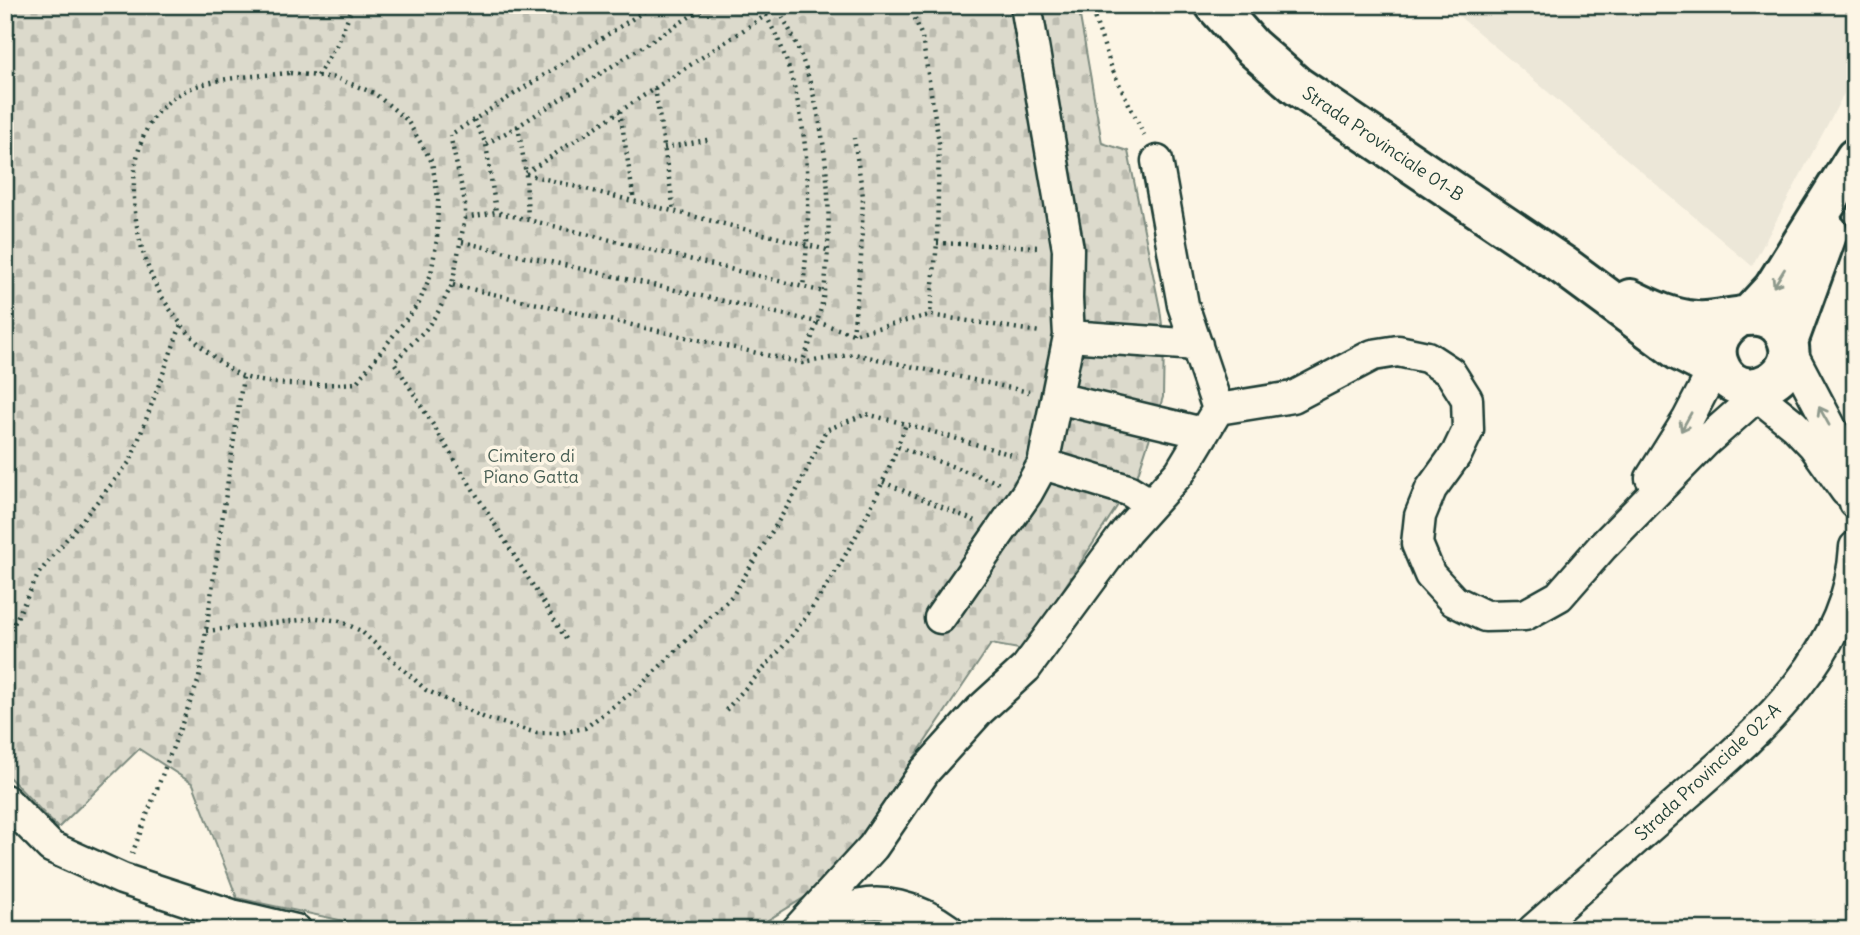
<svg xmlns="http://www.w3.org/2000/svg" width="1860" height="935" font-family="Delius,sans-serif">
<defs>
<pattern id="cemetery-stones" width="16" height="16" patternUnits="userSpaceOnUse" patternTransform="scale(1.75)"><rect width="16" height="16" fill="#dcdacc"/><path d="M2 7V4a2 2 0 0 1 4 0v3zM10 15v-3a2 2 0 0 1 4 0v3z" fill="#bcbcb0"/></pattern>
</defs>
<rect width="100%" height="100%" fill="#fcf5e5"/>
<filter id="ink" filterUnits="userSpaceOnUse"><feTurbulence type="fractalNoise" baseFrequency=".0143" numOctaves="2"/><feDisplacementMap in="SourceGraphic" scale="14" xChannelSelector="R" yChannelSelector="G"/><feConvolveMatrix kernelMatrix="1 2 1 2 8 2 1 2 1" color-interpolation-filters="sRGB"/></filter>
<g filter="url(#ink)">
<!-- built -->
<path fill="#ece7d8" d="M1446,5H1855V73L1752,266Z"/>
<!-- cemetery -->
<path fill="url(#cemetery-stones)" stroke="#7e8c80" stroke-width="2" d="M5,5H1078L1102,143L1128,151L1160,309L1164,341L1163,397L1138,474L1024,650L991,644L831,881L752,930H386L237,898L193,784L139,749L58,828L5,773Z"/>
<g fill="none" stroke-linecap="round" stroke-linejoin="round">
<defs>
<path id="minor" d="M1069,336L1197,345
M1789,348L1839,443L1847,463L1855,503
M1748,388L1794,425L1814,446L1846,491
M1057,398L1203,433
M1218,409L1293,397L1373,355L1398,351L1427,357L1450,372L1467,399L1468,430L1457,453L1431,489L1420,516L1417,544L1430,575L1454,601L1485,616L1525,615L1559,596L1602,547L1705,442L1775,380
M1043,464L1128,490L1151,504
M1651,478L1688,419L1718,361
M940,618L1027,493L1043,464L1069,336L1067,299L1068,249L1026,5
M5,800L51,847L122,879L232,915L296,930
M797,930L873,847L925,771L980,710L1026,668L1126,532L1180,472L1218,409L1183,305L1157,161
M816,930C825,924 835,917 844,911C878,894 921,909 949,930
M1533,930C1578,890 1624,850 1669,810C1748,740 1849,662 1855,547"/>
<path id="major" d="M1215,5L1251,46L1297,86L1564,266L1679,351L1724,374
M1630,299C1652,310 1672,319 1696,321C1724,324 1762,302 1782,330C1813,375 1737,414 1719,364C1711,343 1724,325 1742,316
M1749,315L1773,289L1855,158
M1788,342L1828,232"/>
</defs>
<!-- minor casing -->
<use href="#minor" stroke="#1f3d34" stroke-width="35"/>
<!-- major casing -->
<use href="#major" stroke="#1f3d34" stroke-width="44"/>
<!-- path -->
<path stroke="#1f3d34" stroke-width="4.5" stroke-dasharray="2 5" stroke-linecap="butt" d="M775,5C826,81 836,202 824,291C821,316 811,340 802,363
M910,5L922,37L939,142L937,243L930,315
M1090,5L1112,69L1144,135
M766,15C772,28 780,41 784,54C811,129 812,209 803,287
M290,73L336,78L374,93L407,120L432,162L438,198L437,239L431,274L419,303L356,383C328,385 264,387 240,375C206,358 166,312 152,277C128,222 119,128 181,93C209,77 258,76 290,73Z
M317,76L338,43L353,5
M655,88L674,211
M620,111L634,201
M474,120L486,144L496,212
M518,126L526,174L528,220
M486,144L518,126L708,5
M664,148L712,139
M526,173L777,8
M526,174L827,250
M465,218L496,212L824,292
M462,242L817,322L853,334L930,315L1040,332
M937,243L1039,247
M453,285L802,363L854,354L1029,392
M853,334L861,258L863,196L854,138
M898,447L999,483
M883,482L975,521
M206,631L317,618L340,621L361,631L426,690L485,718L537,733H560L585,728L640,686L733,595L795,494L826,430L866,414L906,424
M566,639L394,362L426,329L438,312L452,285L465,218V202L450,135L654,5
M5,642L39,573L131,460L181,325
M726,710C749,683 776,657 797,629C843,566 880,497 906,424L1016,456
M132,854L199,679L243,377"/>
<!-- minor -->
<use href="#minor" stroke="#fcf5e5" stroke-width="30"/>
<!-- major -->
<use href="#major" stroke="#fcf5e5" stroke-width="38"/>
</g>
<!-- one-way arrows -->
<defs><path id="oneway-shaft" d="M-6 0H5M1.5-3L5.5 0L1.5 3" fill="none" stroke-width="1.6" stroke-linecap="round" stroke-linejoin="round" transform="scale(1.75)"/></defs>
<g stroke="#8e998c">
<use href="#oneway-shaft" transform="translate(1779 278) rotate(122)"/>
<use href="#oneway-shaft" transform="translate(1824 416) rotate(-119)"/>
<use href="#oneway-shaft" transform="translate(1686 422) rotate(119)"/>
</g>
</g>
<g text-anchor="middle" stroke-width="7" stroke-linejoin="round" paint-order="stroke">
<!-- street labels -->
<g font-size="18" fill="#1f3d34" stroke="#fcf5e5">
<text transform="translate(1383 144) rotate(34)" y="6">Strada Provinciale 01-B</text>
<text transform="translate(1708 772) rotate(-43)" y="6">Strada Provinciale 02-A</text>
</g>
<!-- park labels -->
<g font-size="18" fill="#455c52" stroke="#fcf5e5">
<text x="531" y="462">Cimitero di<tspan x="531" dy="21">Piano Gatta</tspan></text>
</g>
</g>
<!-- margin -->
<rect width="1860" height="935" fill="none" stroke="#fcf5e5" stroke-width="28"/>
<rect x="14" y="14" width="1832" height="907" fill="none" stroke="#1f3d34" stroke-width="2.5" filter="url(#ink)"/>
</svg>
